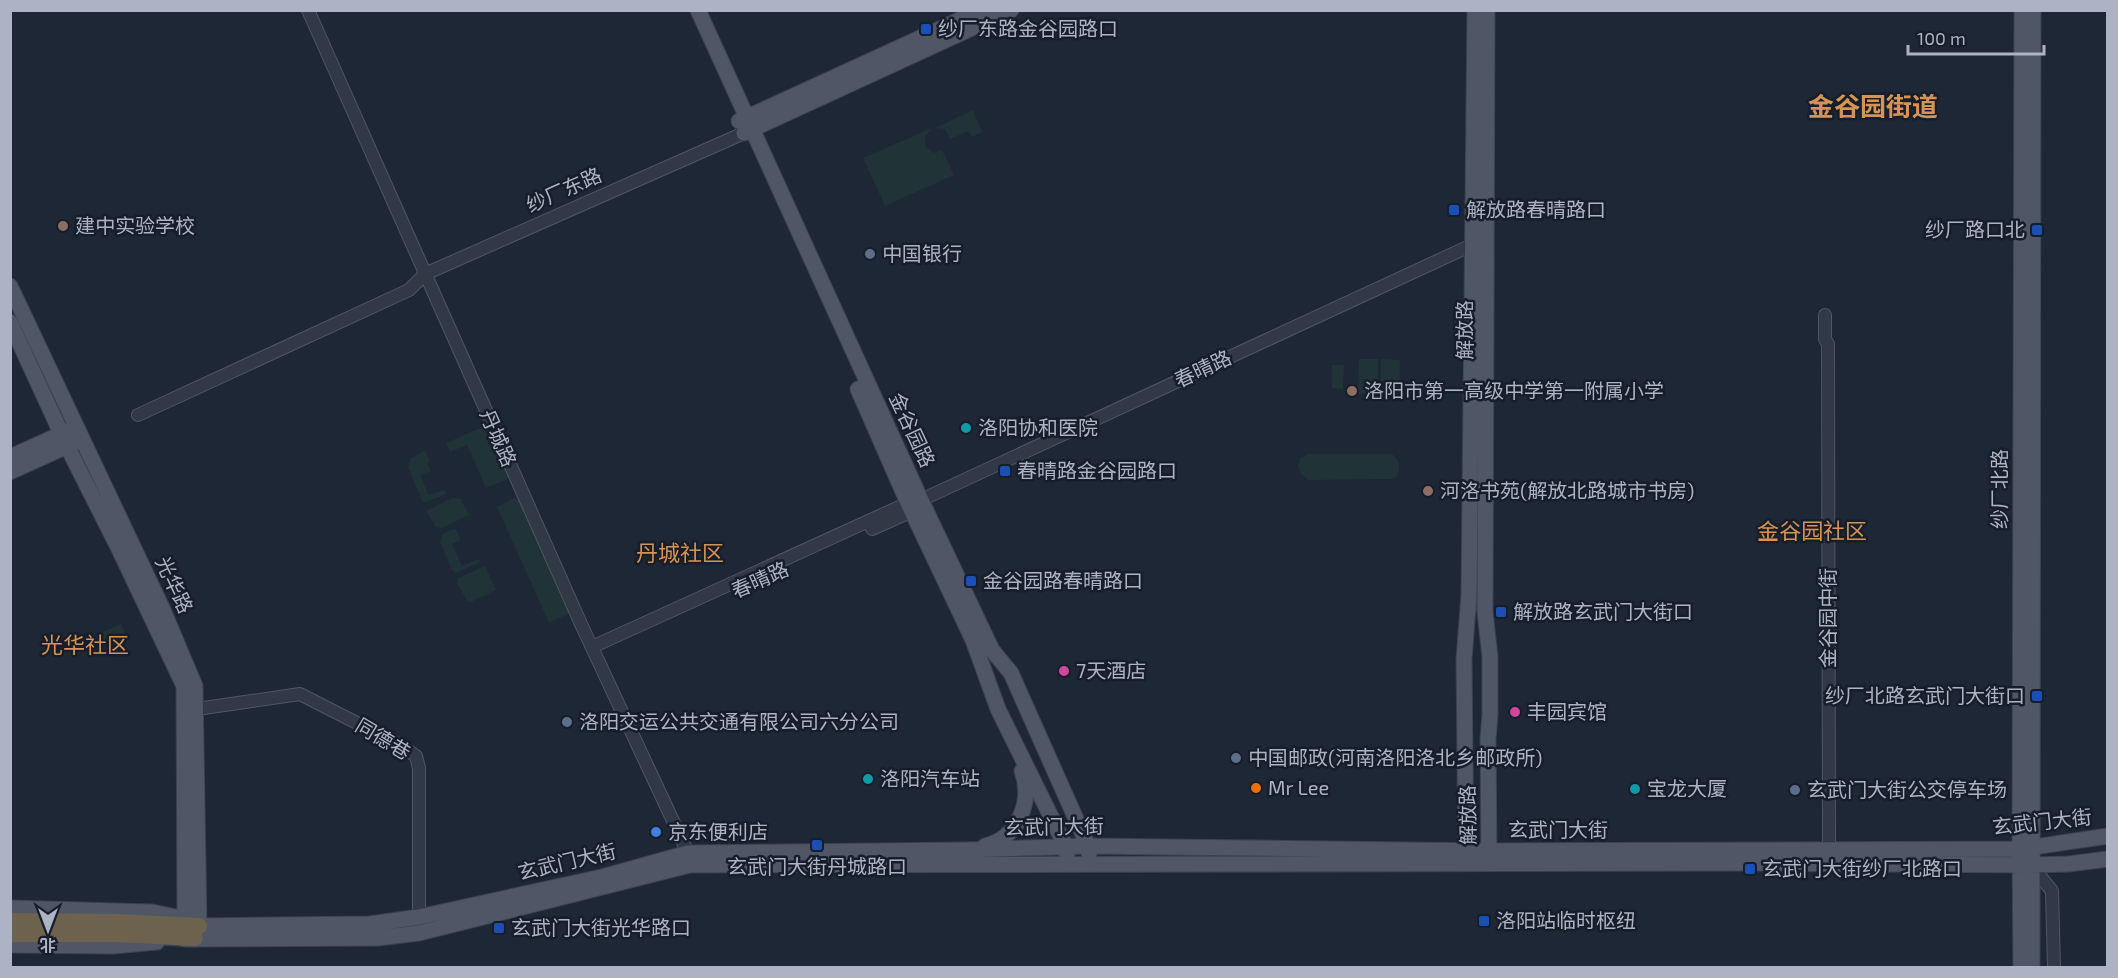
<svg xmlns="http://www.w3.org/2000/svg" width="2118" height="978" font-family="'Exo 2','Noto Sans SC',sans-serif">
<rect width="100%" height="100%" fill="#1e2736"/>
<!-- green -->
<path fill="#203337" d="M973,110L982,132L972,137L968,131L950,139L945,129L935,128Z
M932,128L925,137L926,147L934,153L942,150L954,175L885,206L863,158Z
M1359,359H1378V395L1358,394Z
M1381,359L1400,360L1399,395L1380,394Z
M1332,365H1344L1343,389L1332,388Z
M485,426L509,476L508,479L486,488L467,445L450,452L446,443Z
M425,451L430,462L427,463L431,471L420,475L429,495L444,490L446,494L426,502L422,501L408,467L411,458Z
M1308,454H1392C1400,461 1401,468 1396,477L1391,479L1308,480L1301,474L1298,467L1300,459Z
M452,498L461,499L469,515L442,528L436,527L426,511Z
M515,498L520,500L572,612L549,623L497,507Z
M455,528L461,540L452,544L462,566L479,559L480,562L456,573L452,570L440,542L443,534Z
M485,566L496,590L471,602L467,601L457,583L458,578Z
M121,624L125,633L102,643L98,634Z"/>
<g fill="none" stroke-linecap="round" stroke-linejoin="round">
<defs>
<path id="minor" d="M308,10L581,624L688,853L690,860
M1825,315V339L1828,344L1829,849
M138,415L409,290L425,274L744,133
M872,529L912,511L917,505
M592,647L908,503L921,500L1474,244L1481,243
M197,709L300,694L400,745L416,756L419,768V917
M2031,865L2052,891L2054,968"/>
<path id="major" d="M698,10L921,500L992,650L1011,673L1088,846L1089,853
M1487,10L1485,612L1490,657V715L1488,739L1489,861
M739,121L981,10
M744,133L1011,10
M10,286L163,610L195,686L199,926
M10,322L67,446L119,549L184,686L185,919
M858,389L908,503L973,640L998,709L1066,847L1067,856
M10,457L70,430
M10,472L76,442
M985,846C1018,838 1033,802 1022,771
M1466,858L1464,659L1469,595L1475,10
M10,908L152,912L185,919L199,926L370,924L419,917L602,877L688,853L965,850L1088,846L1489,851L2020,849L2108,836
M184,939L378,938L419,933L690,865L1749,863L2031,865L2068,864L2108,859
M10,945L113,946L157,942
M2021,968L2020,849L2022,10
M2032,968L2033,10"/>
<path id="highway" d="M10,921L116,922L199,926
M10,934H117L195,938"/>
</defs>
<!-- minor casing -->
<use href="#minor" stroke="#4f5665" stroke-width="14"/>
<!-- major casing -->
<use href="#major" stroke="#3b4250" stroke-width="17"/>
<!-- highway casing -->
<use href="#highway" stroke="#3c4350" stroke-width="19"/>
<!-- minor -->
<use href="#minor" stroke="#313946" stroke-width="12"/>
<!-- major -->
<use href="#major" stroke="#4f5767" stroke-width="15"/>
<!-- highway -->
<use href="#highway" stroke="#6d624e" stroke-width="16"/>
</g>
<!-- markers -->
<g fill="#1a4fb4" stroke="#171e2a" stroke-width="2">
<rect x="920" y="23" width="12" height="12" rx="3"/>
<rect x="1448" y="204" width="12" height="12" rx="3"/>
<rect x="2031" y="224" width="12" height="12" rx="3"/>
<rect x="999" y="465" width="12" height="12" rx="3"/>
<rect x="965" y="575" width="12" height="12" rx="3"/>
<rect x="1495" y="606" width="12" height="12" rx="3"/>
<rect x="2031" y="690" width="12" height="12" rx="3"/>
<rect x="811" y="839" width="12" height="12" rx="3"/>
<rect x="1744" y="863" width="12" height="12" rx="3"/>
<rect x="1478" y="915" width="12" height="12" rx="3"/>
<rect x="493" y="922" width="12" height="12" rx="3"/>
</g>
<g fill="#8d6e63" stroke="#171e2a" stroke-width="2">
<circle cx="63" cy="226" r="6"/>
<circle cx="1352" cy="391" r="6"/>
<circle cx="1428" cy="491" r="6"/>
</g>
<g fill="#5c6f8a" stroke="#171e2a" stroke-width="2">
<circle cx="870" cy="254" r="6"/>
<circle cx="567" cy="722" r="6"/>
<circle cx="1236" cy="758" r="6"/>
<circle cx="1795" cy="790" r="6"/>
</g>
<g fill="#0f9aa8" stroke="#171e2a" stroke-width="2">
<circle cx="966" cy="428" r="6"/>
<circle cx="868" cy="779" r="6"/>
<circle cx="1635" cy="789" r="6"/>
</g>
<g fill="#d1479c" stroke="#171e2a" stroke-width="2">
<circle cx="1064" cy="671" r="6"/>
<circle cx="1515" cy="712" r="6"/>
</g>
<circle fill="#e8710a" stroke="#171e2a" stroke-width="2" cx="1256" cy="788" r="6"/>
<circle fill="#3f7fe0" stroke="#171e2a" stroke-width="2" cx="656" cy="832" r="6"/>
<g text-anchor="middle" stroke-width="5" stroke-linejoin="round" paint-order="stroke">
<!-- poi labels -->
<g font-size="20" fill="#abb3c4" stroke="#171e2a" text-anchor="start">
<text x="938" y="36">纱厂东路金谷园路口</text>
<text x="1466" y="217">解放路春晴路口</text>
<text x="75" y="233">建中实验学校</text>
<text x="2025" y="237" text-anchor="end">纱厂路口北</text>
<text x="882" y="261">中国银行</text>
<text x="1364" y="398">洛阳市第一高级中学第一附属小学</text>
<text x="978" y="435">洛阳协和医院</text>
<text x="1017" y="478">春晴路金谷园路口</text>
<text x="1440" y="498">河洛书苑(解放北路城市书房)</text>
<text x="983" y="588">金谷园路春晴路口</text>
<text x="1513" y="619">解放路玄武门大街口</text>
<text x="1076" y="678">7天酒店</text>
<text x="2025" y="703" text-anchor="end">纱厂北路玄武门大街口</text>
<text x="1527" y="719">丰园宾馆</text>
<text x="579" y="729">洛阳交运公共交通有限公司六分公司</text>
<text x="1248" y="765">中国邮政(河南洛阳洛北乡邮政所)</text>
<text x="880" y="786">洛阳汽车站</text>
<text x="1268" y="795">Mr Lee</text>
<text x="1647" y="796">宝龙大厦</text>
<text x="1807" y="797">玄武门大街公交停车场</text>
<text x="668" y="839">京东便利店</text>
<text x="817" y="874" text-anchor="middle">玄武门大街丹城路口</text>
<text x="1762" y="876">玄武门大街纱厂北路口</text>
<text x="1496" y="928">洛阳站临时枢纽</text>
<text x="511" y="935">玄武门大街光华路口</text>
</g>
<!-- street labels -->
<g font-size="20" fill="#abb3c4" stroke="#171e2a">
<text transform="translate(564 190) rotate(-24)" y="7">纱厂东路</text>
<text transform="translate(1465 330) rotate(-90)" y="7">解放路</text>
<text transform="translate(1203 369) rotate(-25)" y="7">春晴路</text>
<text transform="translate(912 430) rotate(65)" y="7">金谷园路</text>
<text transform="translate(498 438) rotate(66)" y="7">丹城路</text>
<text transform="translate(2000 489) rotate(-90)" y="7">纱厂北路</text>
<text transform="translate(760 580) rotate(-24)" y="7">春晴路</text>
<text transform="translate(174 585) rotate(65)" y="7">光华路</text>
<text transform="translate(1828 618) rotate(-90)" y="7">金谷园中街</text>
<text transform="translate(383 739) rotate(31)" y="7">同德巷</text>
<text transform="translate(1468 815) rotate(-91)" y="7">解放路</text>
<text transform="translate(2042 822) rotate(-6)" y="7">玄武门大街</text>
<text transform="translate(1054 827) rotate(-1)" y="7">玄武门大街</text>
<text x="1558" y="837">玄武门大街</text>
<text transform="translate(567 862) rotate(-13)" y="7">玄武门大街</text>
</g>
<!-- quarter labels -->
<g font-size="22" fill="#d69454" stroke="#171e2a">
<text x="1812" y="539">金谷园社区</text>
<text x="680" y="561">丹城社区</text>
<text x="85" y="653">光华社区</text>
</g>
<!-- district labels -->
<g font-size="26" font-weight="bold" fill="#d69454" stroke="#171e2a">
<text x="1873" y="116">金谷园街道</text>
</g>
</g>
<!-- border -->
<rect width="2118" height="978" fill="none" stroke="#abb3c4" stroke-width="24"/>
<!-- north arrow -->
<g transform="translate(48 930) rotate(180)" stroke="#171e2a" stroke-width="4.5" paint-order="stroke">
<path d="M0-4.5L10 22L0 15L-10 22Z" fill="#abb3c4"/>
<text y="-9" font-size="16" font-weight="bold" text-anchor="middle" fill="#abb3c4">北</text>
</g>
<!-- scale -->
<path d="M1908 45v9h136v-9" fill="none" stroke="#abb3c4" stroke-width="3"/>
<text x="1917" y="45" font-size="18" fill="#abb3c4" stroke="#171e2a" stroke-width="4.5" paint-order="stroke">100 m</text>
</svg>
